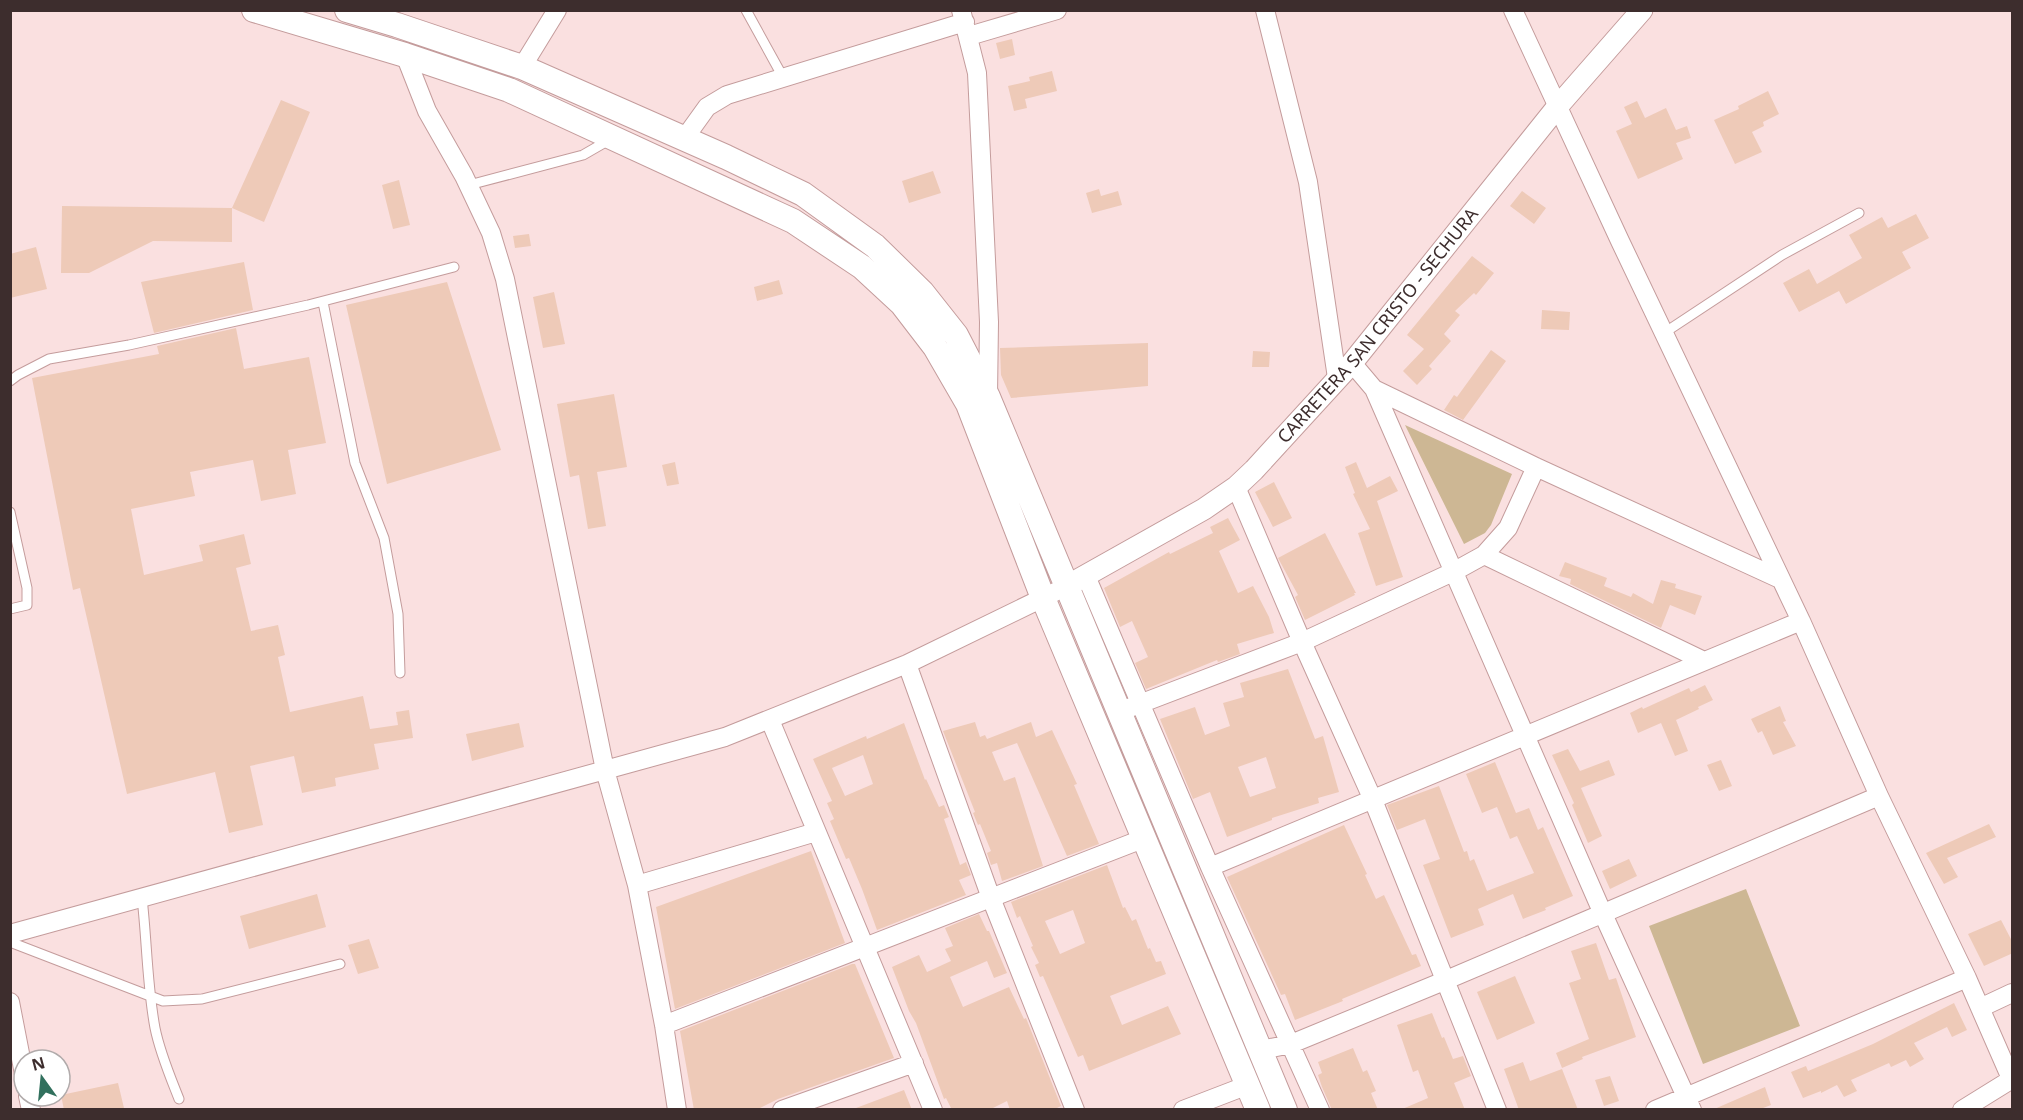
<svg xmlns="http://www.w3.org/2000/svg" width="2023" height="1120" font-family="'Noto Sans',sans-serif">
<rect width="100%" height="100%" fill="#fae0e0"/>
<!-- green -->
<path fill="#cdb794" d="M1405,425L1512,474L1491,525L1485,533L1464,544Z
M1746,889L1800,1026L1703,1064L1649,926Z"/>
<!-- building -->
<path fill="#eecab8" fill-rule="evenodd" d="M1012,39L1015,55L1000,59L996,43Z
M1052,71L1057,91L1025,99L1027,108L1014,111L1008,86L1030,81L1029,77Z
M1768,91L1779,114L1763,122L1764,126L1752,132L1762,152L1735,164L1714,120L1739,109L1738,106Z
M281,100L310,112L264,222L232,208Z
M1637,101L1645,118L1666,108L1676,130L1687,126L1691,138L1676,143L1683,159L1638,179L1616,131L1632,124L1624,107Z
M933,171L941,193L909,203L902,181Z
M399,180L410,225L393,229L382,185Z
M1099,189L1101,196L1118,191L1122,205L1092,213L1086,193Z
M1522,191L1546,208L1534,224L1510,206Z
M62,206L232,208V242L153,241L89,273H61Z
M1916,214L1929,238L1902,252L1911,268L1846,304L1839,291L1799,312L1783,283L1809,269L1817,284L1862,258L1849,235L1882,217L1888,228Z
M529,234L531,246L515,248L513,236Z
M36,247L47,289L10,298V254Z
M1472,256L1494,273L1476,295L1474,293L1455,311L1460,315L1444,334L1451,341L1429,366L1432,369L1417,385L1403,371L1424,349L1407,335Z
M244,262L253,310L154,333L141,282Z
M779,280L783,294L757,301L754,287Z
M447,282L501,450L387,484L346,305Z
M554,292L565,344L543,348L533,297Z
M1542,310L1570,312L1569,330L1541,329Z
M236,328L244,369L309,357L326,443L288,450L296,494L261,501L253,460L190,472L195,496L131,509L144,575L203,561L199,545L244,534L251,564L236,568L251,631L278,625L285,655L278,657L290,712L363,696L370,729L398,725L396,712L409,710L413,738L374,744L379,769L335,778L336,786L302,793L294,756L250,766L263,825L229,833L215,772L127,794L80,588L73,590L32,378L159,354L157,346Z
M1148,343V386L1011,398L1001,375L1000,348Z
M1491,350L1506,361L1463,420L1444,410L1454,395L1457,397Z
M1253,351L1270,352L1269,367H1252Z
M614,394L627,467L597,472L606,526L588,529L579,475L570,477L557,404Z
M675,462L679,484L667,486L662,465Z
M1356,462L1367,488L1390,476L1398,491L1377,501L1403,577L1376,586L1358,533L1370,529L1353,494L1355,493L1345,467Z
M1274,482L1292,518L1273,527L1255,492Z
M1228,518L1240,540L1219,551L1238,593L1253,586L1269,617L1274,633L1237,644L1240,654L1218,662L1217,660L1146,689L1135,663L1148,657L1132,621L1120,627L1104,588L1169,552L1170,554L1213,533L1210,527Z
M1325,533L1356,593H1354L1355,595L1305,620L1295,597L1298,595L1278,558Z
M1565,562L1607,578L1604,586L1631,597L1633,593L1653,604L1661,580L1676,584L1675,588L1702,596L1695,615L1670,605L1661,628L1570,584L1571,579L1559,576Z
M1288,669L1315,739L1323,736L1339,792L1318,798L1319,803L1272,818V820L1227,837L1210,792L1193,799L1160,719L1195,707L1205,735L1230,726L1223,703L1244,697L1240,683ZM1266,757L1276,788L1250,797L1238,767Z
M1705,685L1713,700L1698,707L1699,709L1676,720L1688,751L1675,756L1661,723L1638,733L1630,713L1642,707L1643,709L1689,688L1691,692Z
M1780,706L1786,721L1783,722L1796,746L1773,755L1762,731L1758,733L1751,719Z
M975,722L980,737L985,735L987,739L1031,722L1036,737L1052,730L1077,784L1074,785L1099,844L1067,856L1017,743L992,752L1004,781L1015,777L1043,866L1002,881L997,863L991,865L987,853L991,851L980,824L978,825L973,813L975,812L943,731Z
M519,723L524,747L472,761L466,734Z
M904,723L925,780L926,779L939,807L944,805L949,817L944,819L960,865L966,862L971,875L959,880L966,895L877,930L862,889L849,858L846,859L830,821L834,819L827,803L832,801L813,759L866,736L867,739ZM863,755L873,784L845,796L832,768Z
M1568,749L1580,771L1609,760L1615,775L1581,788L1602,836L1588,843L1572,805L1574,803L1552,755Z
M1721,760L1732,786L1719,791L1707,765Z
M1495,762L1516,813L1529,808L1538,830L1543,827L1573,896L1545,908L1546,910L1523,919L1513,894L1478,909L1484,925L1451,938L1423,865L1440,859L1425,819L1397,830L1387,805L1439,786L1464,852L1467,851L1470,861L1474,859L1487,891L1534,873L1517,836L1510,839L1497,807L1482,813L1466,774Z
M1989,824L1996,837L1947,858L1958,877L1944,884L1926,853Z
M1344,825L1367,874L1365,875L1376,899L1384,895L1412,955L1416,954L1421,966L1342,999L1343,1001L1295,1020L1285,994L1281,995L1227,877Z
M811,851L845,943L675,1009L656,907Z
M1629,859L1637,876L1610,889L1602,871Z
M1107,865L1123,908L1125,907L1132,921L1136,919L1148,949L1150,948L1156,962L1161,961L1166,974L1110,996L1122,1025L1168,1006L1181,1034L1089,1071L1083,1055L1078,1057L1043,976L1040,977L1035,965L1039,963L1031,947L1033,946L1020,916L1017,918L1011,902ZM1073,910L1085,943L1060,954L1045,921Z
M317,894L326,927L249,949L240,916Z
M979,914L987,931H989L1007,973L994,978L987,961L950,977L963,1007L1009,987L1024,1019L1026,1018L1061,1106L1053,1110H1010L1007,1101L989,1110H952L946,1098L944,1099L916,1023L909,1011L892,967L919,955L927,972L951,961L945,949L953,946L945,928Z
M2001,920L2013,943V953L1984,966L1968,934Z
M369,939L379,968L358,974L348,945Z
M1596,943L1609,980L1616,978L1636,1037L1582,1057L1583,1059L1562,1068L1556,1053L1589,1039L1569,983L1581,979L1571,951Z
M852,964H855L894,1058L778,1099L756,1110H694L680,1031Z
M1515,976L1535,1023L1497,1040L1477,992Z
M1954,1003L1967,1030L1952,1037L1947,1027L1914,1043L1924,1059L1910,1067L1906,1060L1891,1067L1889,1063L1851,1080L1857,1091L1844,1097L1837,1085L1821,1093V1091L1803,1098L1791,1072L1806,1066L1808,1071L1873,1044Z
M1432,1013L1442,1038L1444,1037L1453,1059L1463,1056L1471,1076L1454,1083L1465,1110H1400L1428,1098L1418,1070L1413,1072L1397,1025Z
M1353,1048L1363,1072L1367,1070L1376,1091L1371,1093L1378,1110H1332L1322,1087L1318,1075L1322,1073L1318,1062Z
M1523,1062L1530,1081L1562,1069L1578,1110H1519L1504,1069Z
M1610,1076L1619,1101L1604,1106L1595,1080Z
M118,1083L124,1108L64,1110L61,1095Z
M1765,1087L1771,1105L1758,1110H1712Z
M904,1090L912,1110H856V1108Z"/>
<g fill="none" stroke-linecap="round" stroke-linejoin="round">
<defs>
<path id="service" d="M746,10L784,79
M469,185L583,155L609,140
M323,302L355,463L384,538L398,614L400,673
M1664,333L1782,255L1859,213
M10,381L18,375L49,359L129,345L308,305L454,267
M10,512L27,588V605L10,609
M142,898C147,941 147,985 155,1028C160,1053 170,1076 179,1099
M10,942L163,1001L202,999L340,964"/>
<path id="minor" d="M961,10L977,73L989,322L988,396
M1265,10L1308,182L1337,378
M1513,10L1620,241L1801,621L1879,796L1967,978L2012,1081
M969,36L1057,10
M405,55L427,111L464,176L491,233L505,279L605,770L637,885L664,1025L677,1110
M522,67L557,10
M684,139L707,107L727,95L965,22
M1352,363L1374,389L1603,914L1692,1110
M1374,389L1536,467L1780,579
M1236,487L1302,642L1373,800L1497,1110
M1484,555L1702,660
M1086,576L1210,867L1320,1110
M907,664L991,898L1075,1110
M1129,708L1302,642L1455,571L1484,555L1508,528L1536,467
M770,720L933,1110
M1210,867L1801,621
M637,885L816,832
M10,934L725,737L907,664L1055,592
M10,1002L24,1074
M1980,1008L2012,993
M664,1025L1145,838
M1261,1050L1291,1044L1444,981L1879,796
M28,1096L31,1110
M782,1110L914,1063
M1183,1110L1248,1085
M1655,1110L1967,978
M1962,1110L2012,1079"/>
<g id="tertiary">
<path id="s1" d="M1067,586L1204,509L1236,487L1254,470L1352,363L1558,106L1642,10"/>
</g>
<path id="secondary" d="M254,10L405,55L509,90L793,221L862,267L902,304L935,347L968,404L1043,598L1258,1110
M347,10L397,25L522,67L726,157L803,194L875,246L922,292L956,335L988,397L1285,1110"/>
</defs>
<!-- service casing -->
<use href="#service" stroke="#c49c9c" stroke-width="11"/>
<!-- minor casing -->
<use href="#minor" stroke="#c49c9c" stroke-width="20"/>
<!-- tertiary casing -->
<use href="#tertiary" stroke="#c49c9c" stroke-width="23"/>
<!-- secondary casing -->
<use href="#secondary" stroke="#c49c9c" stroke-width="26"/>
<!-- service -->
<use href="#service" stroke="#fff" stroke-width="9"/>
<!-- minor -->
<use href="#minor" stroke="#fff" stroke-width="18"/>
<!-- tertiary -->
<use href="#tertiary" stroke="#fff" stroke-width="21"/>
<!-- secondary -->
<use href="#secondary" stroke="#fff" stroke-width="24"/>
</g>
<g text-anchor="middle" stroke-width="6" stroke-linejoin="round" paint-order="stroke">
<!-- street labels -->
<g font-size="18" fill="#3d2d2d" stroke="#fff">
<text dy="6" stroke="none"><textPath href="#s1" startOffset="411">CARRETERA SAN CRISTO - SECHURA</textPath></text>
</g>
</g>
<!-- border -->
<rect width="2023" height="1120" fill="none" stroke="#3d2d2d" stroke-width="24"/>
<!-- north arrow -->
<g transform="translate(42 1078) rotate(345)"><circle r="28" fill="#ffffff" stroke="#b1abab" stroke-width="1.5"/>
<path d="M0-4.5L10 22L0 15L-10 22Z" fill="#31705d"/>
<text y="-9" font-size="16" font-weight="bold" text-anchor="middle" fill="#3d2d2d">N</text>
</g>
</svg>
